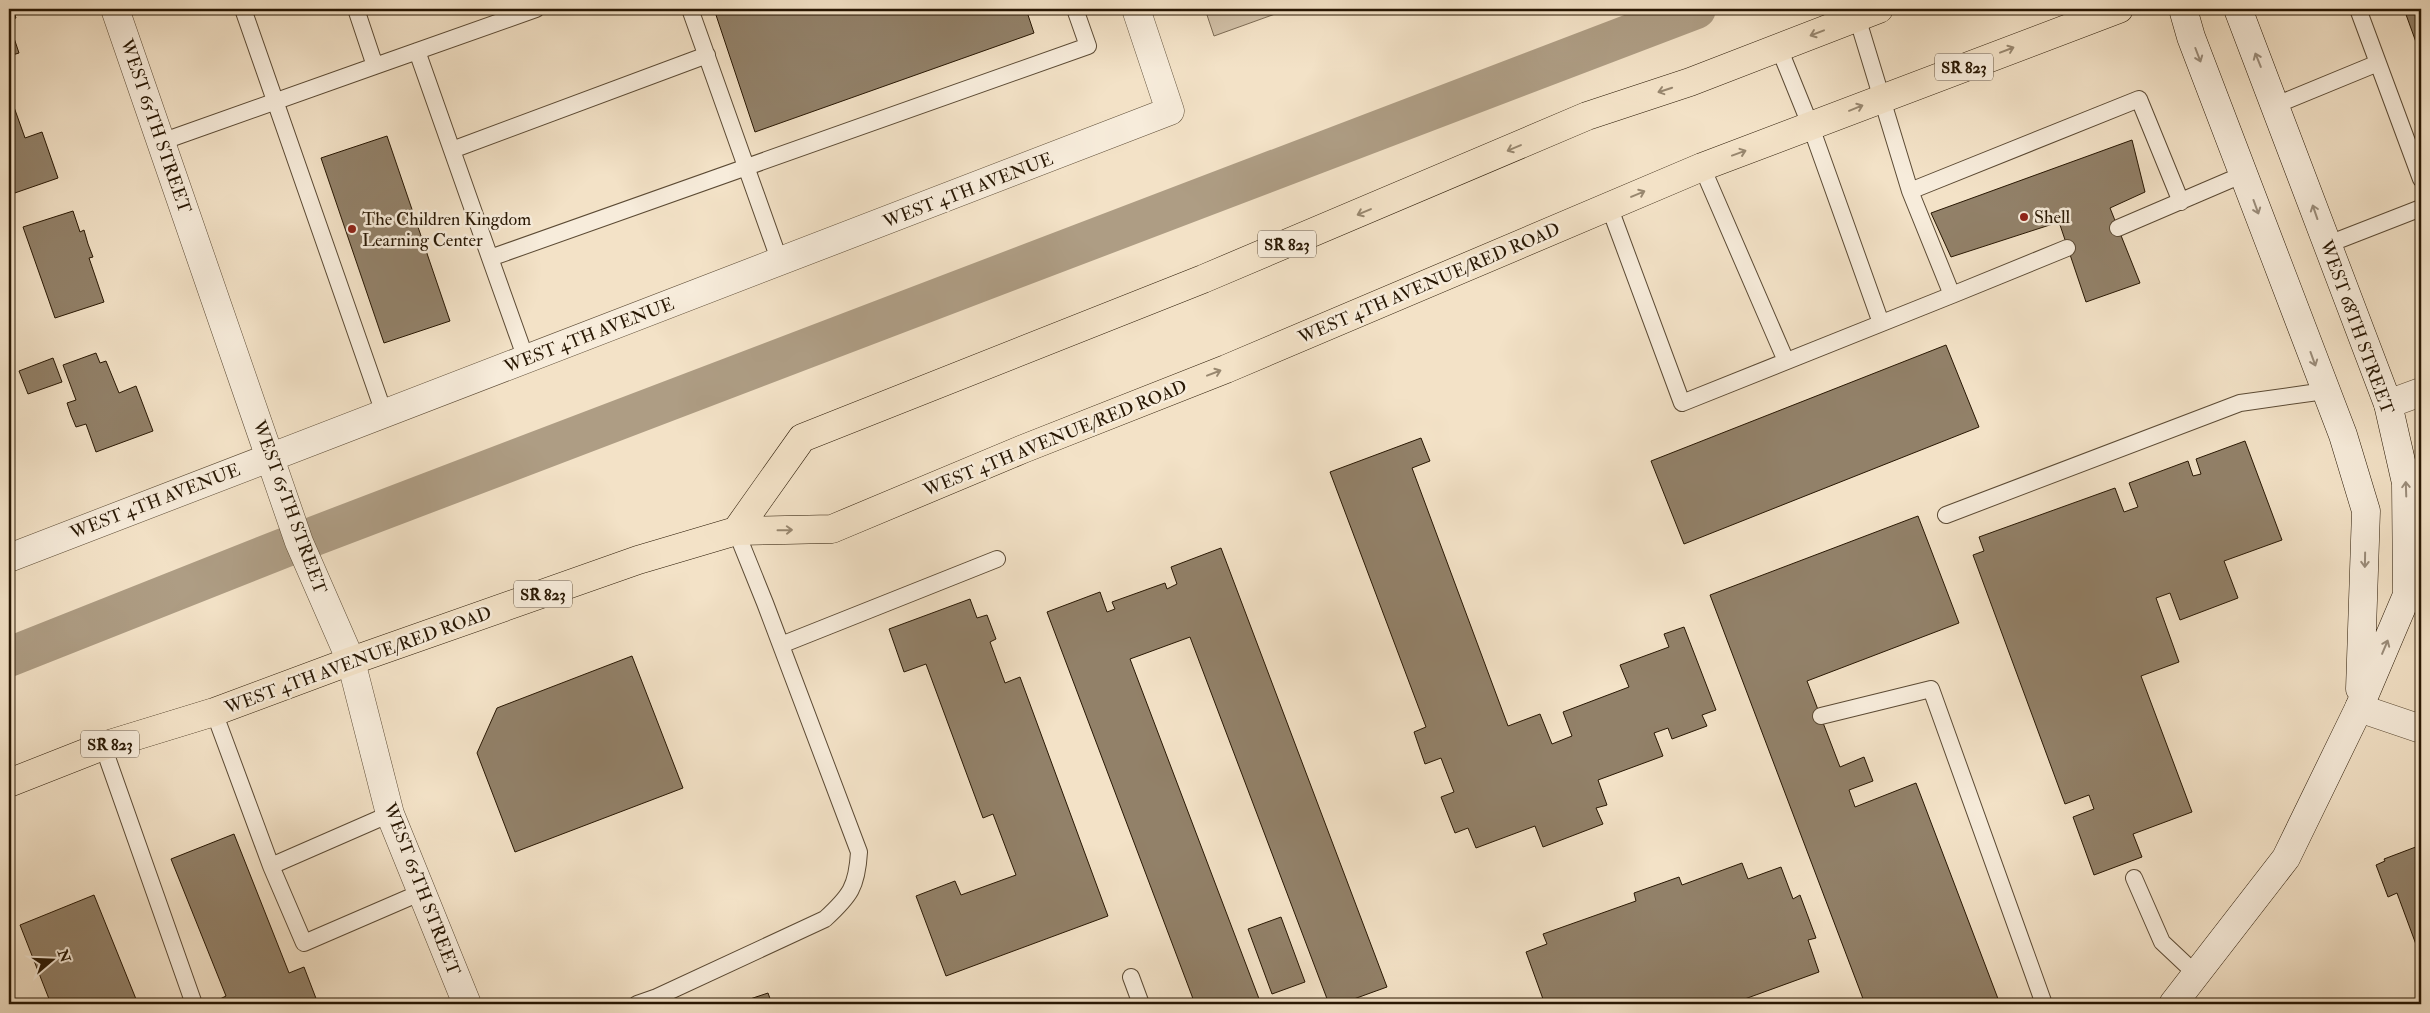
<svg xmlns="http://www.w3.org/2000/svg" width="2430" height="1013" font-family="'IM FELL Double Pica',serif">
<rect width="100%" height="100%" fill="#f3e2c7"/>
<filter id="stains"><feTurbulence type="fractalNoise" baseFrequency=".004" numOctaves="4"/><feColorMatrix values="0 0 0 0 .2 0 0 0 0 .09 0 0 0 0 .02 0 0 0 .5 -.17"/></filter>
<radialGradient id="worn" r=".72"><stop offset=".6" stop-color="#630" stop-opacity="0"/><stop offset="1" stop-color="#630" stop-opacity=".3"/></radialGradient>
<!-- green -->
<path fill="#d0bfa6" stroke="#7c6b54" d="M1205,9H1289L1214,36Z"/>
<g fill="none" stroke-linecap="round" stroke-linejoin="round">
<!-- canal -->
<path stroke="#ae9d84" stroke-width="40" d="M9,657L299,542L1696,9"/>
</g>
<!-- building -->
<path fill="#928169" stroke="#281703" d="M9,9H13L16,18L9,20Z
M714,9H1026L1034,33L755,132Z
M2404,9H2421V56Z
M9,23L19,53L9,56Z
M9,93L25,138L42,132L58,178L9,195Z
M387,136L450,321L384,343L321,158Z
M2132,140L2145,192L2110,208L2140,283L2086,302L2059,222L1951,257L1931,213Z
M73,211L80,232L84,230L88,244L93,257L89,258L104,302L55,318L23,227Z
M1946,345L1979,427L1684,544L1651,461Z
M96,353L100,363L106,361L119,393L136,386L153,431L96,452L86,424L76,427L71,415L67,403L76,400L63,365Z
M53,358L62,382L28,394L19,371Z
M1421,438L1430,461L1412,468L1508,726L1540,714L1552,744L1572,736L1563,712L1629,687L1620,665L1669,647L1664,634L1684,627L1716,710L1702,715L1707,726L1672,739L1668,728L1654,733L1663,756L1598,780L1607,805L1596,808L1603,824L1543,847L1535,826L1476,848L1468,828L1455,833L1441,797L1454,792L1441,758L1425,764L1414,732L1426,727L1330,472Z
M2245,441L2282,540L2224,561L2238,598L2180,620L2170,593L2156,598L2179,662L2141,676L2192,812L2133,834L2142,857L2094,875L2073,817L2094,809L2089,795L2065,804L1973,555L1984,551L1979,537L2115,488L2124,512L2138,507L2129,483L2188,461L2193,476L2201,474L2196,459Z
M1918,516L1959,623L1807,681L1840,767L1864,757L1873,781L1849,790L1855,807L1916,783L2000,1004H1936L1934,1001L1925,1004H1865L1710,595Z
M1221,548L1387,987L1340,1004H1329L1190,637L1130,659L1261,1004H1195L1047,612L1100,592L1107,612L1115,609L1112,602L1165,583L1167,589L1177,584L1171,567Z
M970,599L977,618L987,615L996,639L990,642L1005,683L1020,677L1108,916L946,976L916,896L955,881L961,895L1016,875L993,814L983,818L926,664L904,672L889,629Z
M632,656L683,788L515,852L477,753L497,708Z
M234,834L289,973L304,967L317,1001L308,1004H220L218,1000L226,996L171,859Z
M2421,845V958L2397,893L2388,897L2376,865L2385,861L2384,859Z
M1742,863L1748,879L1781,867L1793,899L1800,895L1816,938L1808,940L1819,972L1731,1004H1532L1543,999L1526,952L1547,944L1543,934L1636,901L1634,893L1679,877L1682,885Z
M94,895L138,1004H51L20,925Z
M1281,917L1305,982L1272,994L1248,929Z
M768,993L772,1004H735Z"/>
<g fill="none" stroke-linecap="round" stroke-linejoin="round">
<defs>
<path id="service" d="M243,9L384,413
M356,9L375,66L536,9
M690,9L780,262
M2358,9L2421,179
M1779,48L1811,127L1881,323
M417,51L490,258
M2276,105L2378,63
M161,142L375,66
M452,150L707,55
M1702,167L1786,361
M1910,191L2139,99L2181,202
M1609,206L1682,403L1952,295L1910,191L1857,17
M2118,228L2244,174
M2326,245L2421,208
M1952,295L2067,248
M526,359L490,258L1088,46L1075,9
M1946,515L2240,403L2325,391
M781,645L997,559
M214,712L271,866L304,943L422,892
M1821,716L1931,689L2044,1004
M103,746L194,1004
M271,866L390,814
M2134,878L2162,942L2196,974
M1131,977L1141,1004
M637,1004L657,997
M654,1004L657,997L825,919C850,896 857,887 859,852L765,603L736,531"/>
<path id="minor" d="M115,9L299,542L351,661
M2388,404L2421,392
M9,558L1170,111L1136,9
M2359,708L2421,729"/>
<path id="tertiary" d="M351,661L390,814L467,1004"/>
<path id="secondary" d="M2183,9L2191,37L2343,435L2366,511L2360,689
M2173,1004L2286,858L2359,708L2407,595L2406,483L2388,404L2238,9"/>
<path id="primary" d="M736,531L802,438L1203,279L1587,116L1690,82L1879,9
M9,783L103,746L214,712L351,661L638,560L736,531L832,529L1023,449L1226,369L1702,167L2119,9"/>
</defs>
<!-- service casing -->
<use href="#service" stroke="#5b4a34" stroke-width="18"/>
<!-- minor casing -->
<use href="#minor" stroke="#5b4a34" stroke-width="29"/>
<!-- tertiary casing -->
<use href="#tertiary" stroke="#5b4a34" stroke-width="29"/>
<!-- secondary casing -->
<use href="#secondary" stroke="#281703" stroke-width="29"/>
<!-- primary casing -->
<use href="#primary" stroke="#281703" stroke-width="29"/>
<!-- service -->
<use href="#service" stroke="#f7ecdb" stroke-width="16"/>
<!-- minor -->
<use href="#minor" stroke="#f7ecdb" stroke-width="28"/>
<!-- tertiary -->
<use href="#tertiary" stroke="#f7ecdb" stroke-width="28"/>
<!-- secondary -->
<use href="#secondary" stroke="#f7ecdb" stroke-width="28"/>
<!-- primary -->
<use href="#primary" stroke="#f3e2c7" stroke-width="28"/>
</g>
<!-- one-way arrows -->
<defs><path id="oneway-shaft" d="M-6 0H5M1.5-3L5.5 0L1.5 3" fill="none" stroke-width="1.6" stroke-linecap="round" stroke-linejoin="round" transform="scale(1.25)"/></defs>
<g stroke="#98876f">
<use href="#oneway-shaft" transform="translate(1817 33) rotate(159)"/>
<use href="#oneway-shaft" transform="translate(2007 50) rotate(-21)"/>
<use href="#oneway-shaft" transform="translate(1665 90) rotate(162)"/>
<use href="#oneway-shaft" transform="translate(1856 108) rotate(-22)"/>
<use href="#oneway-shaft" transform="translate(1514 148) rotate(157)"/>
<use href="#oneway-shaft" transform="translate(1739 153) rotate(-20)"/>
<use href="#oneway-shaft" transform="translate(1638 194) rotate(-23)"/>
<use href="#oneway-shaft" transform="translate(1364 212) rotate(157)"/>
<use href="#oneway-shaft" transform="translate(1214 373) rotate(-21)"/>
<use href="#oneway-shaft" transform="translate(785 530) rotate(-1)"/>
</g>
<g stroke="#9a8c7a">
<use href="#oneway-shaft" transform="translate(2198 55) rotate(69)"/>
<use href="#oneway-shaft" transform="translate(2258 60) rotate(-112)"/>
<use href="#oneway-shaft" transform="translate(2256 207) rotate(70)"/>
<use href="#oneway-shaft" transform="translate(2315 212) rotate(-109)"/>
<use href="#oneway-shaft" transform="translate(2313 359) rotate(70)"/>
<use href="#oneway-shaft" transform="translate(2406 489) rotate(-92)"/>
<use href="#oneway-shaft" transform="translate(2365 560) rotate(91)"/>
<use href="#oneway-shaft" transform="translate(2385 647) rotate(-67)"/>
</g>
<!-- markers -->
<g fill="#8f2418" stroke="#f7ecdb" stroke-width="2">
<circle cx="2024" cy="217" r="5"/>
<circle cx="352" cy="229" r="5"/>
</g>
<g text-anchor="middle" stroke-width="5" stroke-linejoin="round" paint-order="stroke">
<!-- shield labels -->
<g fill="#f7ecdb" stroke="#665744" stroke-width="1">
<rect x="1935" y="53.5" width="58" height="27" rx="4"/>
<rect x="1258" y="230.5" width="58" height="27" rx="4"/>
<rect x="514" y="580.5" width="58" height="27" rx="4"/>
<rect x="81" y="730.5" width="58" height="27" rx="4"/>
</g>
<g font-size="16" font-weight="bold" fill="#281703">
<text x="1964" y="73">SR 823</text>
<text x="1287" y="250">SR 823</text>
<text x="543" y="600">SR 823</text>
<text x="110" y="750">SR 823</text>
</g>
<!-- street labels -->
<g font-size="18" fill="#281703" stroke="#f7ecdb">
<text transform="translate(156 126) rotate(71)" y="6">WEST 65TH STREET</text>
<text transform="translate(968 190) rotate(-21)" y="6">WEST 4TH AVENUE</text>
<text transform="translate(1429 283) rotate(-23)" y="6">WEST 4TH AVENUE/RED ROAD</text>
<text transform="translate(2357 327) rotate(70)" y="6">WEST 68TH STREET</text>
<text transform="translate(589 335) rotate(-21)" y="6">WEST 4TH AVENUE</text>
<text transform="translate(1055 438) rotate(-22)" y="6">WEST 4TH AVENUE/RED ROAD</text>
<text transform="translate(155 501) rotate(-21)" y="6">WEST 4TH AVENUE</text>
<text transform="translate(290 507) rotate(70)" y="6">WEST 65TH STREET</text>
<text transform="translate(358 660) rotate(-20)" y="6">WEST 4TH AVENUE/RED ROAD</text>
<text transform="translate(422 889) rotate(69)" y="6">WEST 65TH STREET</text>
</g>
<!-- poi labels -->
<g font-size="18" fill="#281703" stroke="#f7ecdb" text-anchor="start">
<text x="2034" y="223">Shell</text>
<text x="362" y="225">The Children Kingdom<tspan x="362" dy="21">Learning Center</tspan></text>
</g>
</g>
<!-- margin -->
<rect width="2430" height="1013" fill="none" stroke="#f3e2c7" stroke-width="30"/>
<rect x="10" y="10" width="2410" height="993" fill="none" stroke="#281703" stroke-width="2.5"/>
<rect x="15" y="15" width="2400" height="983" fill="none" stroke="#281703"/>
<!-- north arrow -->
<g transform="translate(52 960) rotate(71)" stroke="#f7ecdb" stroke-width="4" paint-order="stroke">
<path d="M0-4L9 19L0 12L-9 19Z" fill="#281703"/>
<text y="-8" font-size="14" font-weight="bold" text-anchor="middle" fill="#281703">N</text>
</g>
<rect width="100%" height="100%" filter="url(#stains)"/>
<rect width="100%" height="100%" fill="url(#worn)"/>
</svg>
